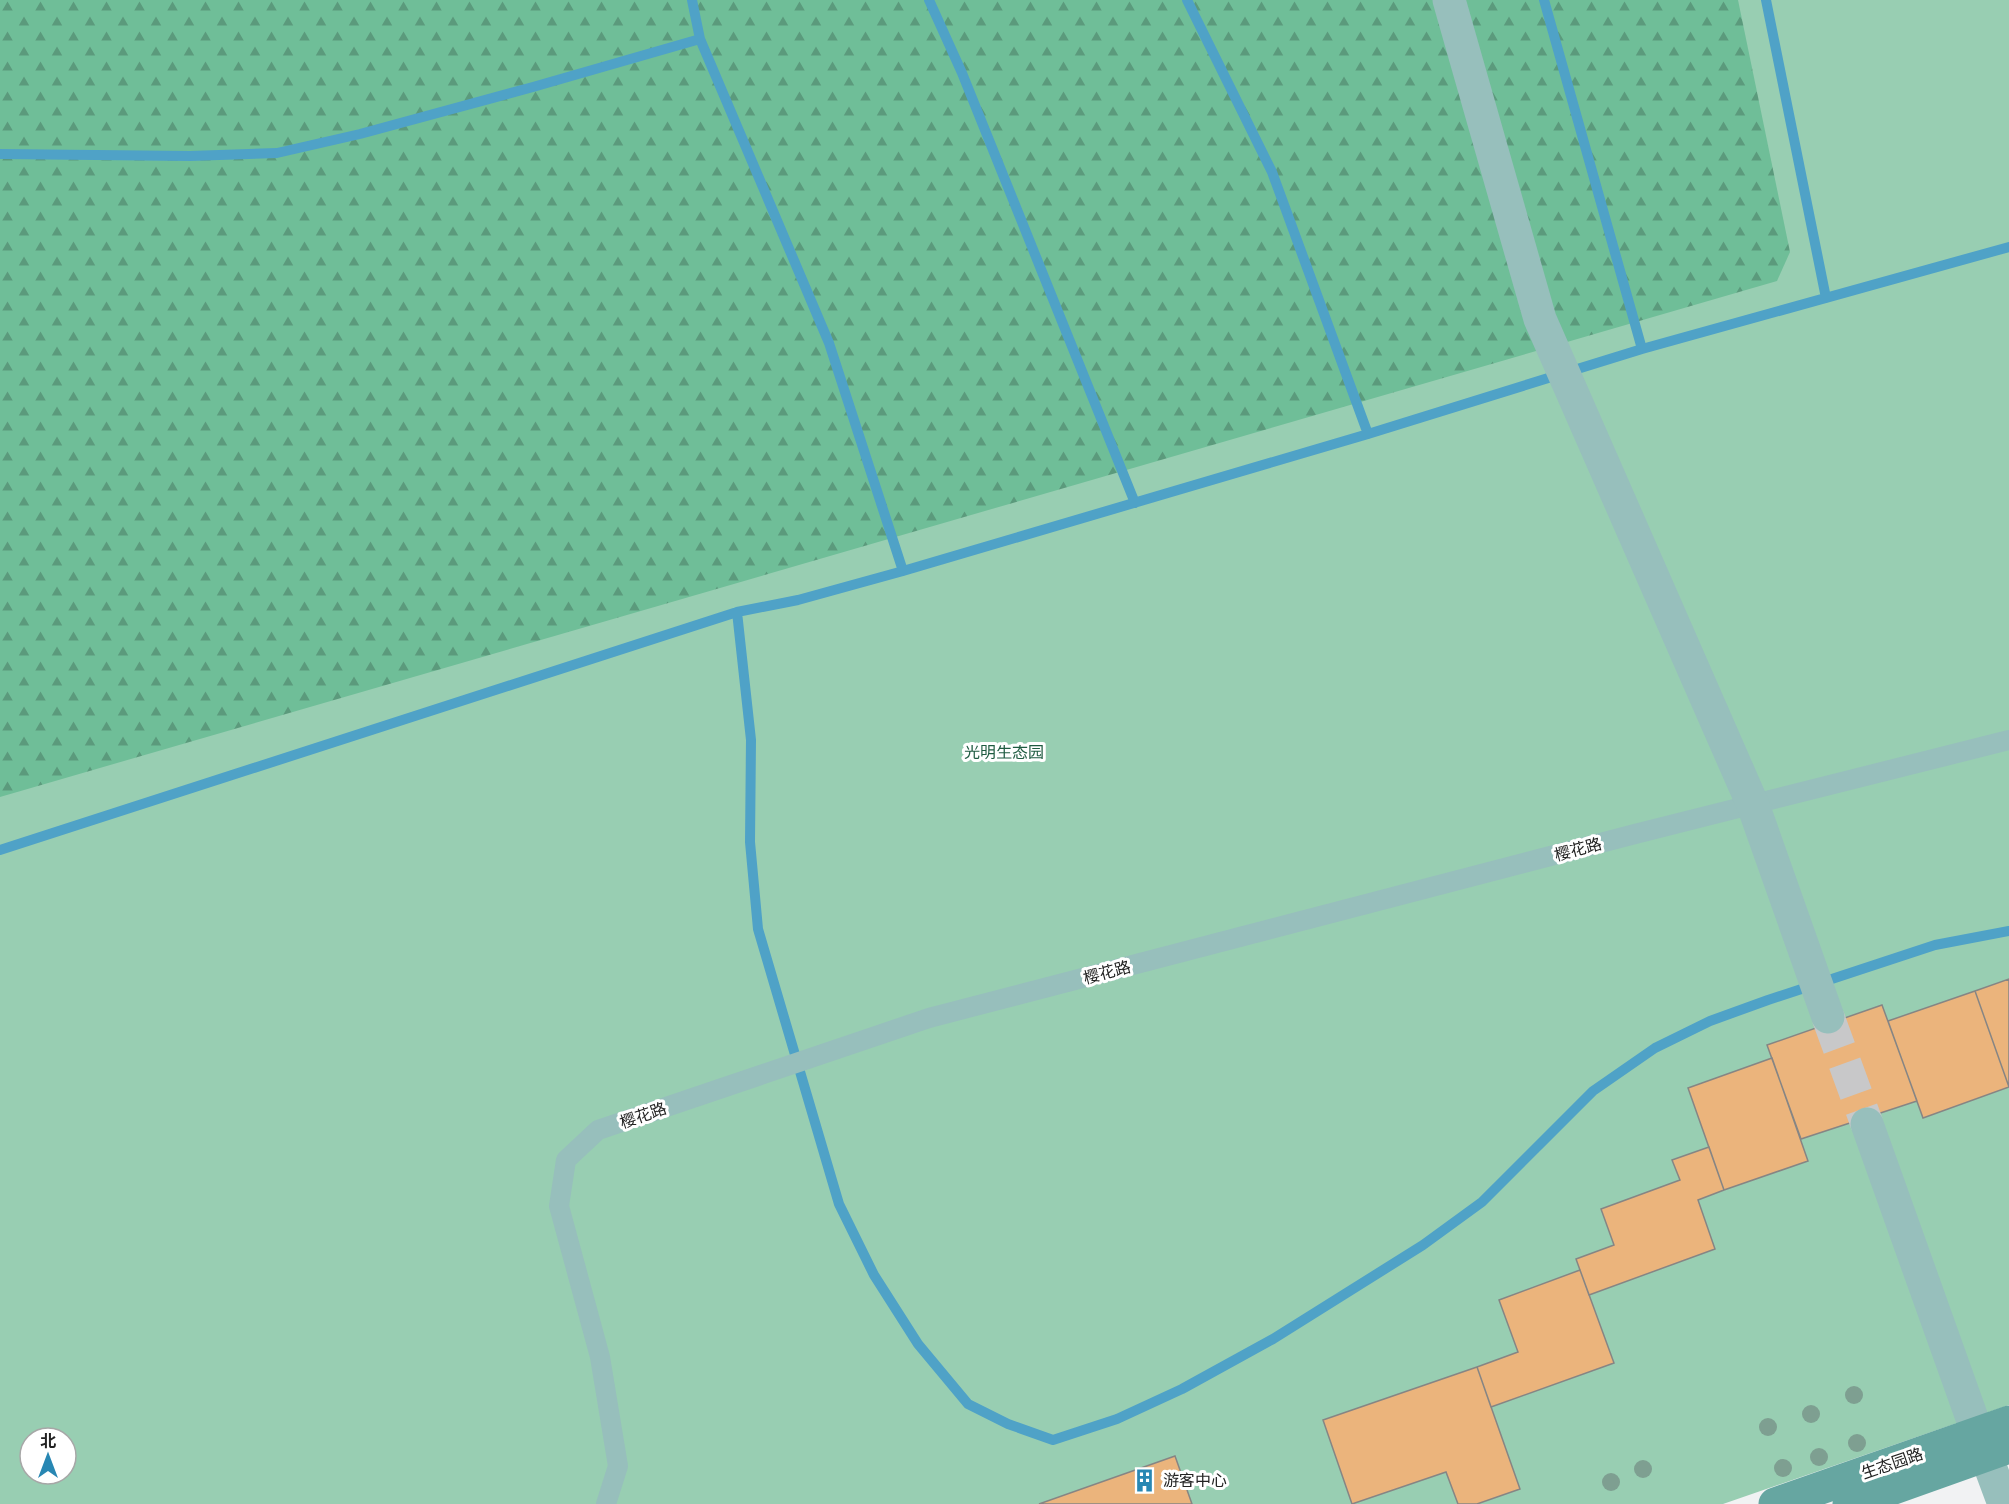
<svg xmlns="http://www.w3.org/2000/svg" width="2009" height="1504" font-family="Mulish,'Noto Sans SC',sans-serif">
<defs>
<pattern id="forest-firs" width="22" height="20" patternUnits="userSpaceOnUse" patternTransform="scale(1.5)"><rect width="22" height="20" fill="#6fbe98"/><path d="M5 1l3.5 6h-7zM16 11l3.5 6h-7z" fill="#5b9a7c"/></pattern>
</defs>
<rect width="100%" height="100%" fill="#f1f2f3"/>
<!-- green -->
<path fill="#98ceb2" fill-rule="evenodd" d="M0,0H2009V1405L1723,1504H0ZM30,1438H66V1474H30Z"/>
<!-- forest -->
<path fill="url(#forest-firs)" d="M0,0H1738L1790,252L1777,281L0,797Z"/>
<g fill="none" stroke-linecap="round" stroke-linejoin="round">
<!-- stream -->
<path stroke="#4fa2c7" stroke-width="10" d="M929,0L962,73L1135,503
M1187,0L1272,172L1368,434
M1544,0L1642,349
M1766,0L1826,298
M700,39L829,343L903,571
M0,154L190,156L277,153L360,134L533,87L700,39L692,0
M737,612L751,740L750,842L758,929L839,1204L874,1275L918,1344L968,1404L1008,1424L1053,1440L1117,1419L1182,1389L1273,1339L1423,1245L1482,1202L1593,1091L1655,1048L1710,1021L1768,1000L1935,945L2009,931
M0,850L737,612L798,600L903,571L1368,434L1642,349L2009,247"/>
</g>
<!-- building -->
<path fill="#ebb47c" stroke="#868584" stroke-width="1.5" d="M2009,979V1087L1975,991Z
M1975,991L2009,1087L1923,1118L1888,1021Z
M1882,1005L1917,1101L1801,1139L1767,1045Z
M1772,1058L1808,1161L1724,1190L1688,1088Z
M1709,1147L1724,1190L1698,1200L1715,1249L1589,1295L1576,1259L1614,1245L1601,1209L1680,1180L1672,1160Z
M1580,1270L1614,1363L1491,1407L1477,1367L1518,1352L1499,1300Z
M1477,1367L1520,1489L1477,1504H1458L1446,1472L1352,1504L1323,1420Z
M1175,1456L1192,1504H1039Z"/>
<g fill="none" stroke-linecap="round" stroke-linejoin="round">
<!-- street-tunnel -->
<path stroke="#c8c8c9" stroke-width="33" stroke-dasharray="33 16" stroke-linecap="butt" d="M1828,1017L1867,1124"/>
<!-- lane -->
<path stroke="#97bfbc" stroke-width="20" d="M606,1504L618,1466L600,1357L559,1206L566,1160L598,1130L929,1018L1635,834L2009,740"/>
<!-- street -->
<path stroke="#97bfbc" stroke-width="33" d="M1449,0L1540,319L1753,805L1828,1017
M1867,1124L1972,1418
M1991,1469L2004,1504"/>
<!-- secondary -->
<path stroke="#66a6a1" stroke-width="33" d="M1775,1504L2009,1422
M1849,1504L2009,1447"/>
</g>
<!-- trees -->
<g fill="#7e9f91">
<circle cx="1854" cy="1395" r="9"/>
<circle cx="1811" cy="1414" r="9"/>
<circle cx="1768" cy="1427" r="9"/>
<circle cx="1857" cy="1443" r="9"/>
<circle cx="1819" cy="1457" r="9"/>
<circle cx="1783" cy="1468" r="9"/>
<circle cx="1643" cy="1469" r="9"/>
<circle cx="1611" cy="1482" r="9"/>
</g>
<!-- icons -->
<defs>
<symbol id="building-bare" viewBox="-9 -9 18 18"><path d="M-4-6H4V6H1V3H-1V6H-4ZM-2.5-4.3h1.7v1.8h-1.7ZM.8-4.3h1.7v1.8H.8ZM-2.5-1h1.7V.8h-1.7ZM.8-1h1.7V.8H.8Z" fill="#2887b3" stroke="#fff" stroke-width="2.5" paint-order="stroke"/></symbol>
</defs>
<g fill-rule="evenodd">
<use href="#building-bare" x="1128" y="1464" width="33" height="33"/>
</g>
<g text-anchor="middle" stroke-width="6" stroke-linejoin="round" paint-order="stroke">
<!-- park labels -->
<g font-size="16" fill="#1f5b41" stroke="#fff">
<text x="1004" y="758">光明生态园</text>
</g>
<!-- street labels -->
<g font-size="16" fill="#222" stroke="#fff">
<text transform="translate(1578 849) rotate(-15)" y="6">樱花路</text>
<text transform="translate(1107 972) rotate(-15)" y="6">樱花路</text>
<text transform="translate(643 1115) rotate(-19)" y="6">樱花路</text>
<text transform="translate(1892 1463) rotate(-19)" y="6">生态园路</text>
</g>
<!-- poi labels -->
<g font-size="16" fill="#222" stroke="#fff" text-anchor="start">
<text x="1163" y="1486">游客中心</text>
</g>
</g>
<!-- north arrow -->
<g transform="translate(48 1456)"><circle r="28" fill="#ffffff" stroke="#a7a7a7" stroke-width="1.5"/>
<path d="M0-4.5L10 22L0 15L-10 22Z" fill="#2887b3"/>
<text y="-9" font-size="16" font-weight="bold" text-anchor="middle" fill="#222222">北</text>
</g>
</svg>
